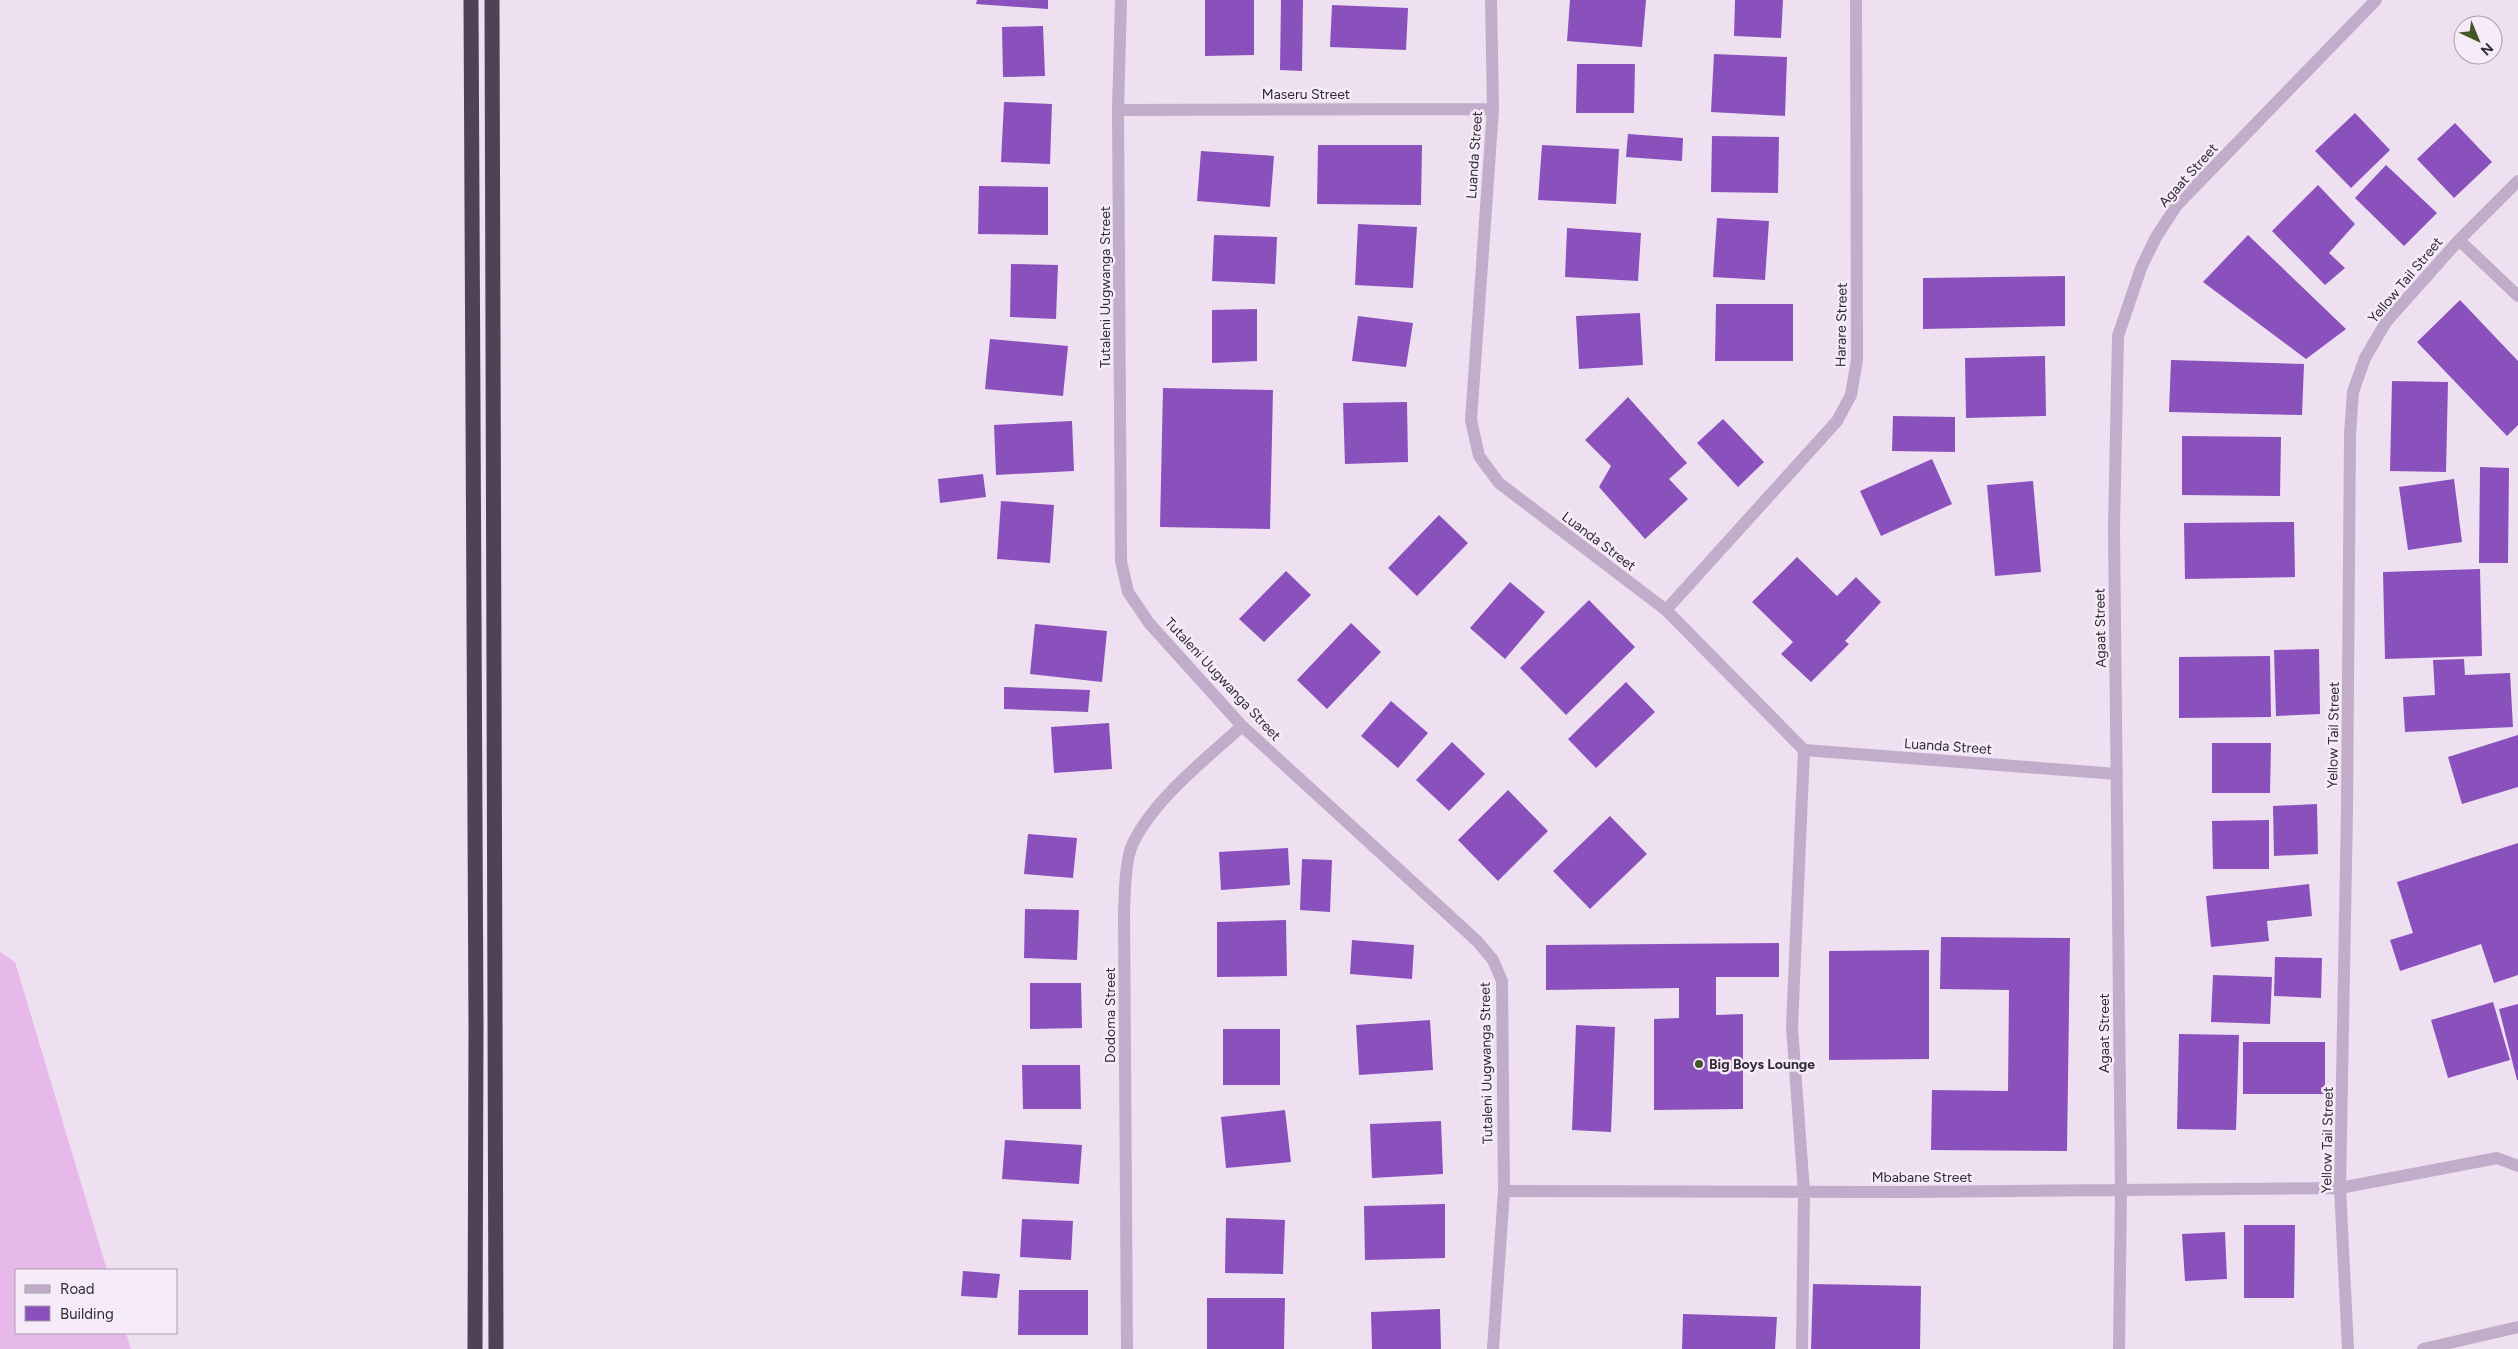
<svg xmlns="http://www.w3.org/2000/svg" width="2518" height="1349" font-family="Figtree,sans-serif">
<rect width="100%" height="100%" fill="#eedff1"/>
<!-- sand -->
<path fill="#e7b9ea" d="M0,952L15,962L107,1270H16V1333H126L131,1349H0Z"/>
<!-- building -->
<path fill="#8a51bd" d="M977,0H1048V9L976,4Z
M1205,0H1254V55L1205,56Z
M1281,0H1303L1302,71L1280,70Z
M1570,0H1646L1642,47L1567,41Z
M1735,0H1783L1781,38L1734,36Z
M1332,5L1408,8L1406,50L1330,47Z
M1043,26L1045,76L1003,77L1002,27Z
M1714,54L1787,57L1785,116L1711,112Z
M1577,64H1635L1634,113H1576Z
M1004,102L1052,104L1050,164L1001,162Z
M2355,113L2390,150L2351,188L2315,151Z
M2455,123L2492,162L2454,198L2417,159Z
M1628,134L1683,138L1682,161L1626,157Z
M1712,136L1779,137L1778,193L1711,192Z
M1318,145H1422L1421,205L1317,204Z
M1542,145L1619,149L1616,204L1538,200Z
M1201,151L1274,156L1270,207L1197,201Z
M2386,165L2437,213L2404,246L2355,198Z
M2318,185L2355,224L2329,253L2345,268L2325,285L2272,231Z
M979,186L1048,187V235L978,234Z
M1717,218L1769,221L1765,280L1713,277Z
M1358,224L1417,227L1413,288L1355,285Z
M1567,228L1641,233L1638,281L1565,277Z
M1214,235L1277,237L1275,284L1212,281Z
M2248,235L2346,329L2306,359L2203,282Z
M1011,264L1058,265L1056,319L1010,317Z
M2065,276V326L1923,329V278Z
M2460,300L2518,361V425L2507,436L2417,342Z
M1716,304H1793V361H1715Z
M1257,309V361L1212,363V310Z
M1640,313L1643,365L1579,369L1576,316Z
M1358,316L1413,323L1406,367L1352,361Z
M990,339L1068,346L1063,396L985,389Z
M2045,356L2046,416L1966,418L1965,358Z
M2171,360L2304,364L2302,415L2169,412Z
M2392,381L2448,382L2446,472L2390,471Z
M1163,388L1273,390L1270,529L1160,527Z
M1628,397L1687,463L1669,479L1688,499L1645,539L1599,487L1611,466L1585,440Z
M1407,402L1408,462L1345,464L1343,403Z
M1893,416L1955,417V452L1892,451Z
M1723,419L1764,462L1738,487L1697,443Z
M1072,421L1074,471L996,475L994,425Z
M2182,436L2281,437L2280,496L2182,495Z
M1932,459L1952,504L1881,536L1860,491Z
M2480,467L2509,468L2508,563H2479Z
M983,474L986,497L940,503L938,479Z
M2454,479L2462,542L2408,550L2399,487Z
M2033,481L2041,572L1995,576L1987,485Z
M1001,501L1054,505L1050,563L997,559Z
M1439,515L1468,543L1417,596L1388,568Z
M2294,522L2295,577L2185,579L2184,523Z
M1797,557L1837,596L1856,577L1881,602L1845,641L1849,644L1811,682L1781,654L1793,642L1752,602Z
M2480,569L2482,656L2385,659L2383,572Z
M1286,571L1311,595L1264,642L1239,619Z
M1510,582L1545,612L1505,659L1470,628Z
M1589,600L1635,647L1566,715L1520,668Z
M1351,623L1381,652L1327,709L1297,680Z
M1035,624L1107,631L1102,682L1030,674Z
M2319,649L2320,714L2276,716L2274,650Z
M2270,656L2271,717L2179,718V657Z
M2464,659L2465,675L2510,673L2513,727L2405,732L2403,697L2435,695L2433,660Z
M1626,682L1655,712L1596,768L1568,739Z
M1004,687L1090,690L1088,712L1004,709Z
M1391,701L1428,733L1398,768L1361,736Z
M1109,723L1112,769L1054,773L1051,727Z
M2518,735V787L2462,804L2448,757Z
M1452,742L1485,774L1449,811L1416,780Z
M2212,743H2271L2270,793H2212Z
M1508,790L1548,831L1498,881L1458,840Z
M2317,804L2318,854L2274,856L2273,806Z
M1610,816L1647,854L1590,909L1553,871Z
M2269,820V869H2213L2212,821Z
M1028,834L1077,838L1073,878L1024,874Z
M2518,843V975L2494,983L2481,944L2400,971L2390,940L2413,933L2397,882Z
M1288,848L1290,885L1221,890L1219,852Z
M1302,859L1332,860L1330,912L1300,910Z
M2309,884L2312,916L2267,921L2269,941L2211,947L2206,896Z
M1025,909L1079,910L1077,960L1024,958Z
M1286,920L1287,976L1217,977V922Z
M1941,937L2070,938L2067,1151L1931,1150L1932,1090L2008,1091L2009,990L1940,989Z
M1352,940L1414,945L1412,979L1350,974Z
M1779,943V977H1716V1015L1743,1014V1109L1654,1110V1019L1679,1018V988L1546,990V945Z
M1929,950V1059L1829,1060V951Z
M2275,957L2322,958L2321,998L2274,996Z
M2213,975L2272,977L2270,1024L2211,1022Z
M1030,983H1081L1082,1028L1030,1029Z
M2493,1002L2510,1060L2448,1078L2431,1020Z
M2518,1004V1080H2517L2499,1009Z
M1430,1020L1433,1070L1359,1075L1356,1025Z
M1576,1025L1615,1027L1611,1132L1572,1130Z
M1223,1029H1280V1085H1223Z
M2179,1034L2239,1035L2236,1130L2177,1129Z
M2243,1042H2325V1094H2243Z
M1022,1065H1080L1081,1109H1023Z
M1285,1110L1291,1162L1226,1168L1221,1117Z
M1441,1121L1443,1174L1372,1178L1370,1124Z
M1005,1140L1082,1145L1079,1184L1002,1179Z
M1445,1204V1258L1365,1260L1364,1206Z
M1226,1218L1285,1220L1283,1274L1225,1273Z
M1022,1219L1073,1221L1071,1260L1020,1257Z
M2244,1225H2295L2294,1298H2244Z
M2225,1232L2227,1279L2185,1281L2182,1234Z
M963,1271L1000,1274L997,1298L961,1296Z
M1813,1284L1921,1286L1920,1349H1811Z
M1019,1290H1088V1335H1018Z
M1207,1298H1285L1284,1349H1207Z
M1440,1309L1441,1349H1372L1371,1312Z
M1683,1314L1777,1317L1775,1349H1682Z"/>
<g fill="none" stroke-linecap="round" stroke-linejoin="round">
<!-- minor -->
<path stroke="#c1acc9" stroke-width="12" d="M1121,0L1118,110L1121,561L1128,592L1149,623L1242,726L1477,941L1493,960L1502,981L1504,1191L1493,1349
M1491,0L1493,109L1471,420L1479,456L1499,483L1666,610L1804,750L2117,774
M1118,110L1493,109
M2459,240L2518,296
M1666,610L1837,421L1851,395L1857,360L1856,0
M1504,1191L1910,1192L2340,1188L2497,1158L2518,1166
M1127,1349L1124,911C1125,892 1125,859 1133,843C1155,798 1206,759 1242,726
M1802,1349L1804,1192L1792,1027L1804,750
M2119,1349L2121,1191L2114,529L2118,336L2141,268L2156,237L2177,205L2376,0
M2348,1349L2340,1188L2347,810L2350,435L2353,392L2365,358L2386,322L2459,240L2518,181
M2423,1349L2518,1327"/>
<!-- highway -->
<path stroke="#4f4257" stroke-width="15" d="M471,0L476,1027L475,1349
M492,0L496,1349"/>
</g>
<!-- markers -->
<circle fill="#445623" stroke="#f6ebf9" stroke-width="2" cx="1699" cy="1064" r="5"/>
<g text-anchor="middle" stroke-width="5" stroke-linejoin="round" paint-order="stroke">
<!-- street labels -->
<g font-size="14" fill="#322a37" stroke="#f6ebf9">
<text x="1306" y="99">Maseru Street</text>
<text transform="translate(1474 155) rotate(-86)" y="5">Luanda Street</text>
<text transform="translate(2188 175) rotate(-48)" y="5">Agaat Street</text>
<text transform="translate(2405 280) rotate(-50)" y="5">Yellow Tail Street</text>
<text transform="translate(1105 287) rotate(-90)" y="5">Tutaleni Uugwanga Street</text>
<text transform="translate(1841 325) rotate(-89)" y="5">Harare Street</text>
<text transform="translate(1599 541) rotate(37)" y="5">Luanda Street</text>
<text transform="translate(2100 628) rotate(-91)" y="5">Agaat Street</text>
<text transform="translate(1223 679) rotate(47)" y="5">Tutaleni Uugwanga Street</text>
<text transform="translate(2333 735) rotate(-89)" y="5">Yellow Tail Street</text>
<text transform="translate(1948 746) rotate(4)" y="5">Luanda Street</text>
<text transform="translate(1110 1015) rotate(-90)" y="5">Dodoma Street</text>
<text transform="translate(2104 1033) rotate(-90)" y="5">Agaat Street</text>
<text transform="translate(1486 1063) rotate(-91)" y="5">Tutaleni Uugwanga Street</text>
<text transform="translate(2327 1140) rotate(-89)" y="5">Yellow Tail Street</text>
<text x="1922" y="1182">Mbabane Street</text>
</g>
<!-- poi labels -->
<g font-size="14" font-weight="bold" fill="#322a37" stroke="#f6ebf9" text-anchor="start">
<text x="1709" y="1069">Big Boys Lounge</text>
</g>
</g>
<!-- legend -->
<rect x="15" y="1269" width="162" height="65" fill="#f6ebf9" stroke="#a89eab"/>
<rect x="25" y="1285" width="25" height="8" fill="#c1acc9" stroke="#a89eab"/>
<text x="60" y="1294" font-size="15" fill="#322a37">Road</text>
<rect x="25" y="1306" width="25" height="15" fill="#8a51bd" stroke="#a89eab"/>
<text x="60" y="1319" font-size="15" fill="#322a37">Building</text>
<!-- north arrow -->
<g transform="translate(2478 40) rotate(136)"><circle r="24" fill="#f6ebf9" stroke="#a89eab"/>
<path d="M0-4L9 19L0 12L-9 19Z" fill="#445623"/>
<text y="-8" font-size="14" font-weight="bold" text-anchor="middle" fill="#322a37">N</text>
</g>
</svg>
